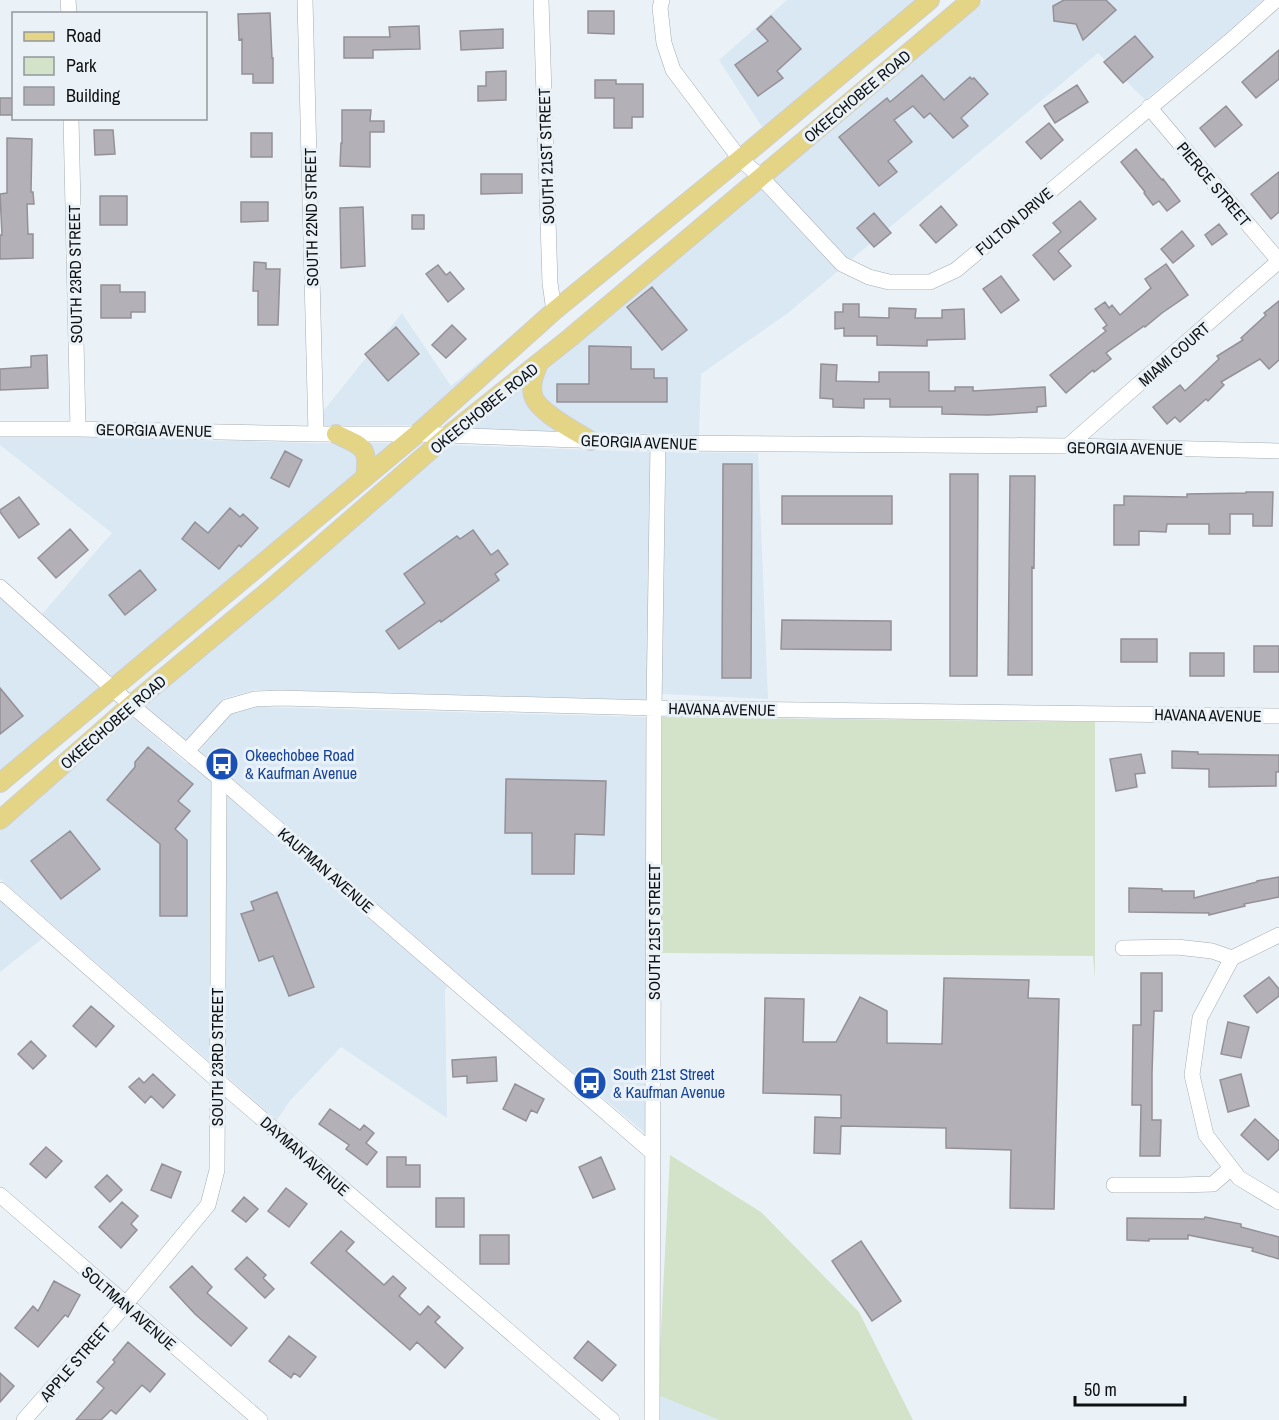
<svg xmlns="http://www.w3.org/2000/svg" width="1279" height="1420" font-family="'Archivo Narrow',sans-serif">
<rect width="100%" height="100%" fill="#eaf2f8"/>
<!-- built -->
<path fill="#d9e8f3" d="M787,0H917L741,148L740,146L762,127L719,60Z
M984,0H1263L1226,33L1145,100L1098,53L852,259L846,257L773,178Z
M760,188L838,271L788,313L701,374L699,435L470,429Z
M546,307L415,425L324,426V410L402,313L451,386Z
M0,437H78L309,443H394L113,677L42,614L112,533L0,445Z
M449,445L651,452L647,700L280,690H255L225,698L222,701L186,740L144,705Z
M666,452L758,453L768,699L662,694Z
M0,597L100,688L0,772Z
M256,707L647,717L645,1133L554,1057L227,774V769H222L199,751L231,714Z
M131,716L186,763L187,762L211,782L210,1062L0,879V830Z
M227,795L448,986L445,989L447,1118L341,1047L289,1102L277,1120L225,1075Z
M0,901L43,938L0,972Z
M660,1396L719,1420H660Z"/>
<!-- green -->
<path fill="#d2e3ca" d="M662,717L1095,722V979L1093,956L661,953Z
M670,1155L761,1212L859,1312L913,1420H719L660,1396V1350Z"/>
<!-- building -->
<path fill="#b4b0b8" stroke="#949097" stroke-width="1.5" d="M1064,0H1106L1116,10L1083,40L1076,24L1054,21L1053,6Z
M588,11H614V34L588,33Z
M270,13L272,58H273V83H253V74H242V39L239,40L238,14Z
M771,16L801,49L777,71L783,78L758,96L735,65L768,41L757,29Z
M419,26L420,49L373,50V58H344V37H390L389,27Z
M503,29V48L461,50L460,31Z
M1135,36L1153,57L1123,83L1104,62Z
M1279,50V79L1256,98L1242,82Z
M506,71V100L478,101V86H486V72Z
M922,75L944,100L970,77L972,79L974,78L988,94L961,118L968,126L953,138L930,113L924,118L913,106L894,120L912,142L888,161L897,172L879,186L839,137L887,98L890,102Z
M595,80H616V84H643V117H632V128H614V98H595Z
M1077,85L1088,102L1055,123L1044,106Z
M0,98H14V115H0Z
M1226,106L1242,125L1215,147L1200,128Z
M342,110H371L370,121H384V132H370V167L340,166L341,143H342Z
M1049,123L1063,140L1041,159L1026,142Z
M94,130H113L115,154L95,155Z
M251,133H272V157H251Z
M7,138L32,139L31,192H33L34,204H27L28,234H33V258L0,259V235H2L0,194L7,193Z
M1136,149L1162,180L1163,179L1180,201L1167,211L1159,201L1153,205L1144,193L1145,192L1121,162Z
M1279,172V212L1271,219L1251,194Z
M481,174H522V193L481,194Z
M100,196H127V225H100Z
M1080,201L1096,219L1058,251L1071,266L1054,280L1033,255L1061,232L1053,223Z
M241,202H268V221L241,222Z
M941,206L957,225L936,243L920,225Z
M363,207L365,266L341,268L340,208Z
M874,213L891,233L874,247L857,228Z
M412,215H424V229H412Z
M1219,224L1227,234L1212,245L1205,235Z
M1182,231L1194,246L1173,263L1161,249Z
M254,262L266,263V269H280L278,325H258V291H253Z
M1166,264L1188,295L1162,313L1145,327L1144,326L1106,353L1111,359L1094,372L1093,370L1066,393L1050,375L1106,331L1103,328L1107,325L1095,309L1105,302L1109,308L1112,305L1120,315L1151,288L1145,279Z
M438,265L446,275L450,272L464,289L448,302L426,274Z
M1001,276L1019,300L1001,313L983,289Z
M101,285H120V292H145V312H131V318H101Z
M652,287L687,330L662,350L627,307Z
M1279,301V360L1269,369L1260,359L1221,382L1224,385L1208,401L1206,399L1180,422L1175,417L1167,424L1153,407L1180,385L1185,391L1219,359L1217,356L1243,340L1241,338L1266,315L1264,313Z
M843,304H859V317L889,318V308L916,309L915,318H942V310L964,309L965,339L927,340V346L877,345V336H844V328L835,329V312H843Z
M452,325L466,339L446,358L432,345Z
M396,327L419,354L388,381L365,354Z
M589,346L631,347V369H654V378H667V402H557V384H589Z
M47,355L48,388L0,390V369L31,367V356Z
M821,364L837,365L836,381L879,382V372H929V391H955V387H973V391L1045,387L1046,406L1037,407V412L988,415L942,414V407H890V399H864V408L833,407V399L820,398Z
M285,451L302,460L289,487L271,478Z
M723,464H752L751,678H722Z
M950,474H978L977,676H950Z
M1010,476H1035L1034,568L1032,567V675H1008Z
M1246,492H1273L1272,526H1253V514H1230V534H1209V524H1167L1166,532L1139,531V545H1114V505H1124V496L1187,497V494L1246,493Z
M782,496H892V524H782Z
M19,497L39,524L19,538L0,512V510Z
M230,508L240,517L243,514L258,528L241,547L239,545L219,569L182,539L195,522L208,533Z
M70,529L88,550L56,578L38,558Z
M473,530L491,555L498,550L508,564L495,574L499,580L441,622L440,620L399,649L386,631L425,603L404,574L457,536L460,539Z
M140,570L156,590L125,615L109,595Z
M782,620L891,621V650L781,649Z
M1121,639H1157V662H1121Z
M1254,646H1279V672H1254Z
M1190,653H1224V676H1190Z
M0,688L23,716L0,734Z
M148,747L193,784L178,801L190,811L175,829L187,840V916H160V844L107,800L135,767V762Z
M1172,751L1198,752V754L1279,755V772H1276V786L1209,787V769L1172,768Z
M1141,754L1145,773L1135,774L1137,787L1116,791L1110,759Z
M506,779L606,781L604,835L575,834L574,874H532V833H505Z
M70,831L100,869L61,899L31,861Z
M1279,877V897L1244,904L1245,906L1209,915V913L1129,912V888L1162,889V891H1194V898L1257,882V881Z
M277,892L314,987L289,996L273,956L259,961L241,914L254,910L251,902Z
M1141,973H1162V1011H1154L1152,1073V1120H1161L1160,1156H1140L1141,1105H1132L1133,1025H1141Z
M1269,977L1279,989V996L1257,1013L1244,996Z
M944,978L1029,980L1028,998L1059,999L1054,1209L1010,1208L1011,1150L946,1148V1128L841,1126L840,1154L814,1153L815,1117L841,1118V1095L763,1093L765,998L804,999L803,1042H836L860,997L887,1011V1043L942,1044Z
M91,1006L114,1026L96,1047L73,1026Z
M1228,1022L1249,1027L1241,1058L1221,1054Z
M31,1041L46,1056L33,1069L18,1054Z
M496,1057L497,1081L467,1083V1076L453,1077L452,1060Z
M153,1074L175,1095L163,1108L151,1096L145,1103L129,1087L139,1078L144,1083Z
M1241,1074L1249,1106L1228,1112L1220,1080Z
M515,1084L544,1099L537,1113L531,1110L526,1121L503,1109Z
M330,1109L360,1130L364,1125L374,1133L366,1143L377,1152L367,1165L346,1149L349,1145L319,1124Z
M1255,1119L1279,1141V1149L1268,1160L1241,1135Z
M46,1147L62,1161L46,1178L30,1164Z
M387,1157H406V1165H420V1187H387Z
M601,1157L615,1189L593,1198L579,1167Z
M162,1164L181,1172L171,1198L151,1190Z
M107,1175L122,1190L110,1202L95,1187Z
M286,1188L307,1204L289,1227L268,1211Z
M244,1197L258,1209L246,1222L232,1211Z
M436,1198H464V1227H436Z
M122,1202L138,1216L131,1224L137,1230L121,1248L99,1227Z
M1205,1217L1241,1224V1227L1279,1237V1259L1252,1251L1253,1248L1188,1235V1239H1149V1241L1127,1240V1218L1204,1219Z
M341,1231L354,1242L346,1251L384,1285L393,1276L406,1288L399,1296L420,1315L428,1306L440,1317L435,1322L463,1348L445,1368L417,1342L410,1350L311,1263Z
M480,1235H509V1264H480Z
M861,1241L901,1301L872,1321L832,1261Z
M247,1257L266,1275L263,1278L274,1289L265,1298L235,1269Z
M192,1266L212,1287L207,1293L247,1328L231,1346L195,1314L170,1287Z
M54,1281L80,1295L68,1317L65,1315L38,1347L15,1328L33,1306L38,1311Z
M289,1336L316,1357L300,1377L294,1373L291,1378L269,1361Z
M588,1341L616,1365L602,1381L574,1358Z
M128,1342L165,1374L150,1392L142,1385L116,1414L111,1410L101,1420H76L104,1388L97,1382L115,1362L113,1360Z
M0,1373L14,1386L0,1402Z"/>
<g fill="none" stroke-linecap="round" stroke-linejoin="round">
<defs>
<path id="minor" d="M68,0L69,14
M305,0L316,434
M541,0L550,283L554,311
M662,0L660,8L664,43L673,70L740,159L761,177L842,264L869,277L889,282H930L956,270L1231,40L1276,0
M1149,107L1279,261
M71,118L78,429
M0,429H78L316,434H417L658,443L1068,446L1279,451
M1068,446L1279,261
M0,587L131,705L219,778L653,1153
M187,751L227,707L255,699L280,698L654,708L1279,716
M0,890L217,1080L612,1420
M1279,935L1232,958L1200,1018L1192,1075L1206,1135L1239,1178L1279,1202
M1123,948L1177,947L1212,951L1232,958
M1114,1185H1181L1213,1184L1231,1168
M0,1195L260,1420
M24,1420L125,1305L208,1205L217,1170L219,778
M652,1420L654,708L658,443"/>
<path id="major" d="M539,363C535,373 530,384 533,395C537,412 576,431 591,441
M336,434C361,446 370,446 365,477
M0,783L417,434L554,311L740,159L930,0
M0,820L131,705L273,587L447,436L571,337L971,0"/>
</defs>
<!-- minor casing -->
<use href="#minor" stroke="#a5adb2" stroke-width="16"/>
<!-- major casing -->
<use href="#major" stroke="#cfcfd0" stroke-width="20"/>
<!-- minor -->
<use href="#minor" stroke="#fff" stroke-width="15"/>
<!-- major -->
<use href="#major" stroke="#e3d486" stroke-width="18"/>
</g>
<!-- icons -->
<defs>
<symbol id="bus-disc" viewBox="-11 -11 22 22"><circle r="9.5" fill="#1a4fb4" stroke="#eaf2f8"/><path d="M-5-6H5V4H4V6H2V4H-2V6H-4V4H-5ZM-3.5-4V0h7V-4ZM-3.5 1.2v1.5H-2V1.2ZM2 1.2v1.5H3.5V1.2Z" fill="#fff"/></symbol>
</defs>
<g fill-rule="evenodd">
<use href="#bus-disc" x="203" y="745" width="38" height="38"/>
<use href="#bus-disc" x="571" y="1064" width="38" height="38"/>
</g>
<g text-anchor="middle" stroke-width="6" stroke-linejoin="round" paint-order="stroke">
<!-- street labels -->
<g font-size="16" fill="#0e1113" stroke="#eaf2f8">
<text transform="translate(857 96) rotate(-40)" y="6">OKEECHOBEE ROAD</text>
<text transform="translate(546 156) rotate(-92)" y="6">SOUTH 21ST STREET</text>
<text transform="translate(1214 184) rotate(50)" y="6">PIERCE STREET</text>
<text transform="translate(311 217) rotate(-91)" y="6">SOUTH 22ND STREET</text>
<text transform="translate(1014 221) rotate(-40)" y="6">FULTON DRIVE</text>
<text transform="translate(75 274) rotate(-91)" y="6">SOUTH 23RD STREET</text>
<text transform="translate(1174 354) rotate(-41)" y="6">MIAMI COURT</text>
<text transform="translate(484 408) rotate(-39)" y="6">OKEECHOBEE ROAD</text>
<text transform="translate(154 430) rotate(1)" y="6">GEORGIA AVENUE</text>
<text transform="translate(639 442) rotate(2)" y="6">GEORGIA AVENUE</text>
<text transform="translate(1125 448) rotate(1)" y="6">GEORGIA AVENUE</text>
<text transform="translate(722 709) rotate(1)" y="6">HAVANA AVENUE</text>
<text transform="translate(1208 715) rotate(1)" y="6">HAVANA AVENUE</text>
<text transform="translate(113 722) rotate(-41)" y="6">OKEECHOBEE ROAD</text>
<text transform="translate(326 870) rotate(41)" y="6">KAUFMAN AVENUE</text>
<text transform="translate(654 932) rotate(-90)" y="6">SOUTH 21ST STREET</text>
<text transform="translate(217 1057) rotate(-90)" y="6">SOUTH 23RD STREET</text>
<text transform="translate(305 1156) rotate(41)" y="6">DAYMAN AVENUE</text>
<text transform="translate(129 1308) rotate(41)" y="6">SOLTMAN AVENUE</text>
<text transform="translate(75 1362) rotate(-49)" y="6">APPLE STREET</text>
</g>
<!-- transit labels -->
<g font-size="16" fill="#164399" stroke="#eaf2f8" text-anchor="start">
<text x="245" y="761">Okeechobee Road<tspan x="245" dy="18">&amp; Kaufman Avenue</tspan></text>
<text x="613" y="1080">South 21st Street<tspan x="613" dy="18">&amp; Kaufman Avenue</tspan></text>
</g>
</g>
<!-- legend -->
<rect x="12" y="12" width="195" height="108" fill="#eaf2f8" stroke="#92989c" stroke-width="1.5"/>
<rect x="24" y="32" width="30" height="9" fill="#e3d486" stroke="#92989c" stroke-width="1.5"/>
<text x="66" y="42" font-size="18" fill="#0e1113">Road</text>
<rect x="24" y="57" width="30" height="18" fill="#d2e3ca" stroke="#92989c" stroke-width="1.5"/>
<text x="66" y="72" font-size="18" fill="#0e1113">Park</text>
<rect x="24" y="87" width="30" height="18" fill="#b4b0b8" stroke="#92989c" stroke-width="1.5"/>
<text x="66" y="102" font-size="18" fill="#0e1113">Building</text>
<!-- scale -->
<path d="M1075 1396v9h110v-9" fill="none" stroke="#0e1113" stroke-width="3"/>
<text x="1084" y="1396" font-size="18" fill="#0e1113" stroke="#eaf2f8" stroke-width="4.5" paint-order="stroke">50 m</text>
</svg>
